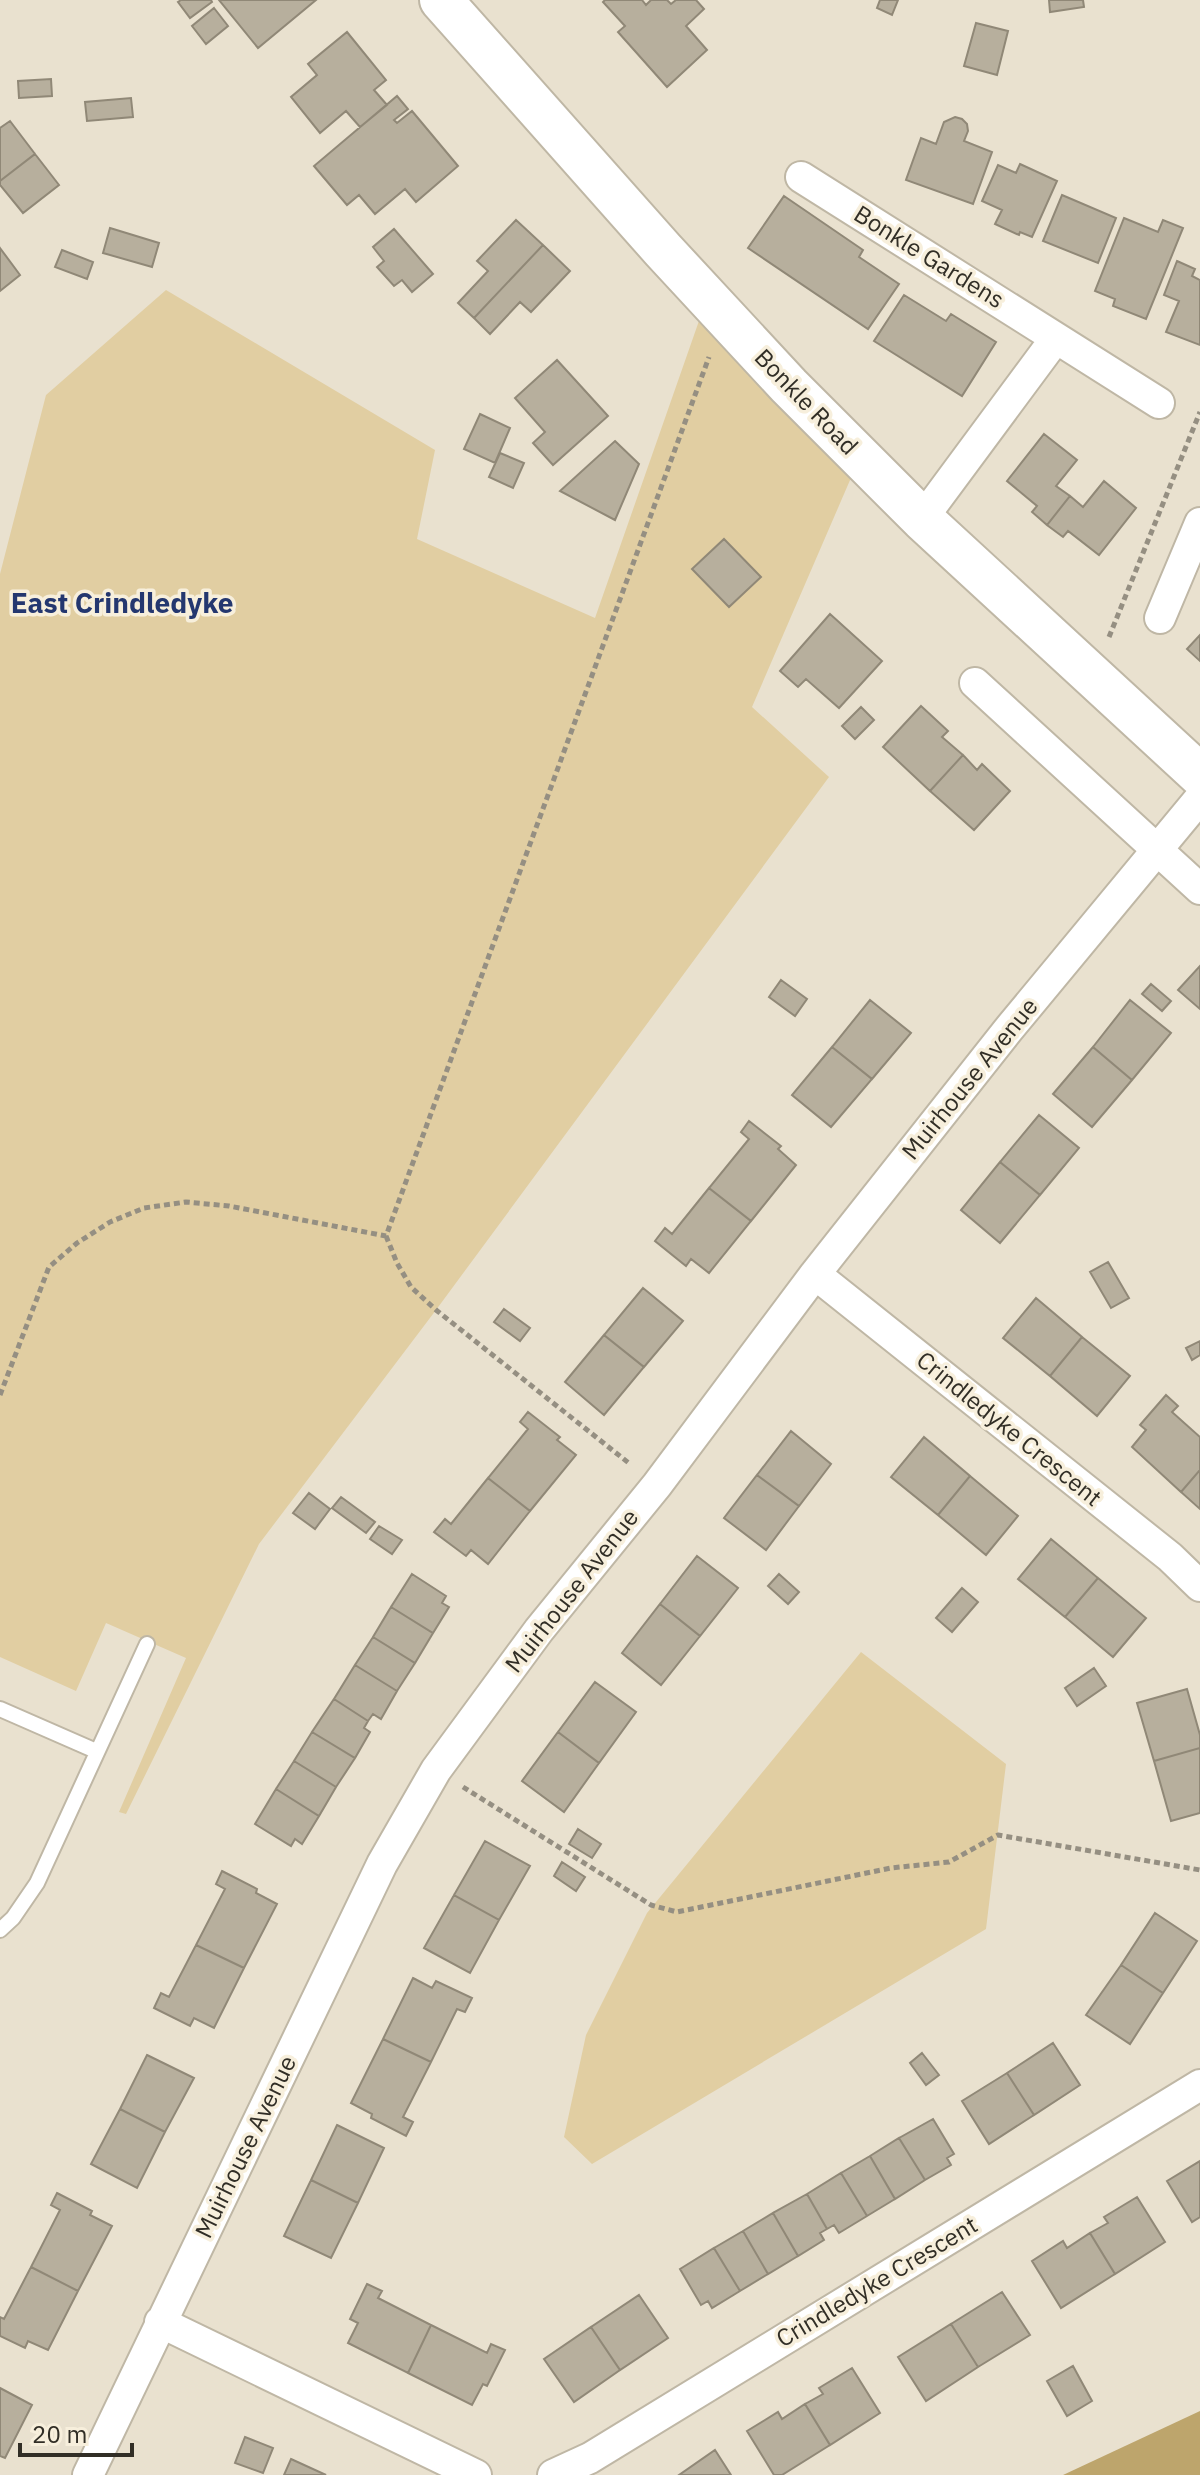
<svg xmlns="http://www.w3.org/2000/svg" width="1200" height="2475" font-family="'IBM Plex Sans',sans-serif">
<rect width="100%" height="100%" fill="#e9e1cf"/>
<!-- green -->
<path fill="#e1cea2" d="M166,290L435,450L417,539L595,618L707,298L860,457L752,707L829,777L436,1310L259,1544L126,1814L119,1812L186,1658L106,1623L76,1691L0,1657V574L46,395Z
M861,1652L1006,1764L986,1929L592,2164L564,2137L586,2035L647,1913Z"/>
<!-- forest -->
<path fill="#bda56c" d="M1200,2411V2475H1063Z"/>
<!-- building -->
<path fill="#b7af9d" stroke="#908877" stroke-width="2" d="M181,0H211L212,2L190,18L178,2Z
M219,0H316L258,48Z
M605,0H642L646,5L651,0H667L671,4L676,0H696L704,9L686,26L707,50L667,87L618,32L625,26L603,2Z
M880,0H898L892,15L877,8Z
M1049,0H1083L1084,7L1050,12Z
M214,8L228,26L206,44L192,26Z
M976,23L1008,31L997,75L964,66Z
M347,32L386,80L374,90L387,105L360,127L346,111L320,133L291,97L317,75L308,64Z
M51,79L52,96L19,98L18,81Z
M397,96L408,109L394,120L397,123L412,111L458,166L416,202L405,189L375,214L359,195L347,205L314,166Z
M131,98L133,117L87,121L85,102Z
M955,117L962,119L967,124L968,131L964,141L992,152L973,204L906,180L921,138L936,144L944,122Z
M10,121L35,154L0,181V128Z
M35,154L59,185L23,213L0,185V181Z
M1020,164L1057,181L1032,237L1020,232L1019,235L995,224L1002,210L982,201L998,165L1016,173Z
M1062,195L1116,218L1098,263L1043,241Z
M784,196L863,250L859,257L899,284L868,329L748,248Z
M1124,218L1158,232L1163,220L1183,228L1146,319L1113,306L1115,299L1095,291Z
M516,220L543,245L474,318L458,303L488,271L477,261Z
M110,228L159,243L152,267L103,253Z
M394,229L433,274L412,292L402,280L394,286L377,267L384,261L373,247Z
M543,245L570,271L531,312L520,302L490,334L474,318Z
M0,248L20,275L0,291Z
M62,250L93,262L87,279L55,267Z
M1177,261L1195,269L1192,276L1200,280V345L1166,332L1179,301L1164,295Z
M904,295L946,321L951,314L996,342L962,396L874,341Z
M557,360L608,416L553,465L533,443L545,432L515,398Z
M480,414L510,428L495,463L464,449Z
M1044,434L1077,460L1056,486L1070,496L1047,525L1032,512L1037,506L1007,481Z
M615,441L639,464L615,520L560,491Z
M500,453L524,463L513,488L489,477Z
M1104,481L1136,508L1099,555L1068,531L1063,537L1047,525L1070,496L1083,507Z
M724,539L761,577L729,607L692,569Z
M830,614L882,661L839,708L806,679L798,687L780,671Z
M1200,635V661L1187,649Z
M921,706L948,731L942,737L963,755L930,791L883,747Z
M861,707L874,720L855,739L842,726Z
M963,755L977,770L982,764L1010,791L974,830L930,791Z
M1200,966V1009L1178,990Z
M781,980L807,999L795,1016L769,997Z
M1151,984L1171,1001L1162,1011L1142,994Z
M870,1000L911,1033L872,1079L832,1047Z
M1130,1000L1171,1033L1132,1080L1093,1047Z
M832,1047L872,1079L831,1127L792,1095Z
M1093,1047L1132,1080L1092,1127L1053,1094Z
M1039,1115L1079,1148L1040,1195L1000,1162Z
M749,1121L781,1146L778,1149L796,1165L751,1221L709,1188L749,1139L741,1132Z
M1000,1162L1040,1195L1000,1243L961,1210Z
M709,1188L751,1221L709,1273L691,1259L686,1266L655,1241L665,1228L672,1234Z
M1108,1262L1129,1298L1111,1308L1090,1272Z
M643,1288L683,1321L644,1367L604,1335Z
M1036,1298L1082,1337L1050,1376L1003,1338Z
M504,1309L530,1328L520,1341L494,1322Z
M604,1335L644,1367L604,1415L565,1382Z
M1082,1337L1130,1376L1097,1416L1050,1376Z
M1200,1341V1355L1192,1360L1186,1348Z
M1166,1395L1178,1406L1172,1412L1200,1437V1470L1181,1492L1132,1447L1146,1430L1140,1425Z
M528,1412L560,1437L557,1440L576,1455L530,1511L488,1478L528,1429L520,1422Z
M791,1431L831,1464L799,1506L757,1475Z
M924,1437L970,1476L938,1515L891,1477Z
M1200,1470V1509L1181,1492Z
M757,1475L799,1506L766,1550L724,1518Z
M970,1476L1018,1516L986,1555L938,1515Z
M488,1478L530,1511L488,1564L471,1550L466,1556L434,1532L445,1519L451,1524Z
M309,1493L330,1509L315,1529L293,1513Z
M341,1497L375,1522L366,1533L332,1508Z
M379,1526L402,1540L392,1554L370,1539Z
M1051,1539L1098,1578L1065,1617L1018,1579Z
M697,1556L738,1588L700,1636L660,1604Z
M412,1574L446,1596L442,1603L449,1607L433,1633L391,1607Z
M779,1574L799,1592L788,1604L768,1586Z
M1098,1578L1146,1618L1113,1657L1065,1617Z
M962,1588L978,1602L952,1632L936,1618Z
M660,1604L700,1636L661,1685L622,1653Z
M391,1607L433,1633L415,1663L373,1637Z
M373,1637L415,1663L397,1691L355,1665Z
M355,1665L397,1691L381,1719L373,1714L368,1721L334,1699Z
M1094,1668L1106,1686L1077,1706L1065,1688Z
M595,1682L636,1712L599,1763L558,1732Z
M1187,1689L1200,1735V1748L1154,1761L1137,1703Z
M334,1699L368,1721L364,1728L370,1732L355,1758L312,1732Z
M312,1732L355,1758L336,1787L294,1761Z
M558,1732L599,1763L564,1812L522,1781Z
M1200,1748V1813L1171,1821L1154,1761Z
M294,1761L336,1787L319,1816L276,1789Z
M276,1789L319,1816L302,1844L295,1839L291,1846L255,1824Z
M578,1829L601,1844L592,1858L569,1844Z
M485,1841L530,1866L499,1920L454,1895Z
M562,1862L585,1877L576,1891L554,1876Z
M222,1871L257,1889L256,1893L277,1904L244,1968L196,1945L225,1889L216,1884Z
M454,1895L499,1920L470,1973L424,1948Z
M1155,1913L1197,1941L1163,1993L1121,1965Z
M196,1945L244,1968L214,2028L194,2018L190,2026L154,2008L161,1993L169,1997Z
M1121,1965L1163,1993L1130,2044L1086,2015Z
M413,1978L432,1988L436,1981L472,1998L465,2012L457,2009L431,2062L383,2039Z
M383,2039L431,2062L403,2117L413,2122L406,2136L371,2118L372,2114L351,2103Z
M1053,2043L1080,2085L1034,2115L1007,2073Z
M922,2053L939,2075L926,2085L910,2063Z
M147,2055L194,2078L165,2132L120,2109Z
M1007,2073L1034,2115L989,2144L962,2101Z
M120,2109L165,2132L137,2188L91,2164Z
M933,2119L954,2154L947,2158L951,2165L925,2180L899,2138Z
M337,2125L384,2148L358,2203L311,2180Z
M899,2138L925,2180L895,2199L870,2156Z
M870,2156L895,2199L867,2216L841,2173Z
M1200,2161V2217L1192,2222L1167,2181Z
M841,2173L867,2216L839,2233L834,2225L827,2229L807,2194Z
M311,2180L358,2203L331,2258L284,2236Z
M57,2193L92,2211L90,2215L112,2226L78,2291L31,2267L60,2210L51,2205Z
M807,2194L827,2229L820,2233L824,2240L798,2256L773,2213Z
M1137,2197L1165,2242L1115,2274L1090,2233L1108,2223L1104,2217Z
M773,2213L798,2256L768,2274L743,2231Z
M743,2231L768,2274L740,2291L714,2248Z
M1090,2233L1115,2274L1061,2308L1032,2261L1063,2241L1067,2248Z
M714,2248L740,2291L712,2308L708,2301L701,2305L680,2269Z
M31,2267L78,2291L48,2350L28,2341L25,2348L0,2336V2317L4,2319Z
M367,2284L382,2291L378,2298L431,2325L408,2373L348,2343L358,2323L350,2319Z
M1002,2292L1030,2335L978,2367L951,2324Z
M639,2295L668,2338L620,2370L591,2327Z
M951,2324L978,2367L926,2401L898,2357Z
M431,2325L487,2353L491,2344L505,2350L487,2386L483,2384L472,2405L408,2373Z
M591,2327L620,2370L574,2402L544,2359Z
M1073,2366L1092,2401L1067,2416L1047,2381Z
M852,2368L880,2413L830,2445L805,2404L823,2394L819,2388Z
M0,2388L32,2405L5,2458L0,2456Z
M805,2404L830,2445L782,2475H774L747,2431L778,2412L782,2419Z
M245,2437L273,2448L263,2473L235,2463Z
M715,2450L731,2475H679Z
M291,2459L326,2475H284Z"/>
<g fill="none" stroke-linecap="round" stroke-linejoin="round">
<defs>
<path id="lane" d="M0,1709L96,1751
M0,1930L13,1918L37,1883L147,1644"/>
<path id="street" d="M801,177L1159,403
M922,519L1056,338
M1160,618L1200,523
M975,683L1200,889
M815,1274L1170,1557L1200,1586
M160,2322L476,2475
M88,2475L382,1864L436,1770L539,1630L657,1485L815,1274L1008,1030L1200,798
M553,2475L590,2458L1200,2085"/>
<path id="secondary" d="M441,0L663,250L789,386L922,519L1200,775"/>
</defs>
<!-- lane casing -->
<use href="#lane" stroke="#bfb7a5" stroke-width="18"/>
<!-- street casing -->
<use href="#street" stroke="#bfb7a5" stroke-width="34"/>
<!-- secondary casing -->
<use href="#secondary" stroke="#bfb7a5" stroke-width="46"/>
<!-- path -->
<path stroke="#958f82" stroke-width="5" stroke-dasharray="6 4" stroke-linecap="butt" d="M1109,637L1200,412
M386,1236L397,1263L411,1287L436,1310L630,1464
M0,1395L49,1267L77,1243L110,1222L144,1208L186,1202L229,1206L386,1236L709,357
M463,1787L651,1905L677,1912L891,1868L949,1862L998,1835L1200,1870"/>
<!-- lane -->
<use href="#lane" stroke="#fff" stroke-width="14"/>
<!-- street -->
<use href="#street" stroke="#fff" stroke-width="30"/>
<!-- secondary -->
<use href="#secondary" stroke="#fff" stroke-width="42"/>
</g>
<g text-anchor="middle" stroke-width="7" stroke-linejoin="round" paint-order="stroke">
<!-- street labels -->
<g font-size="24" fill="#312e26" stroke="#f7efdc">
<text transform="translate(929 257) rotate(32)" y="8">Bonkle Gardens</text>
<text transform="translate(806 402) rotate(46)" y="8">Bonkle Road</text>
<text transform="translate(970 1079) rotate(-51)" y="8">Muirhouse Avenue</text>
<text transform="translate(1009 1429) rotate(39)" y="8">Crindledyke Crescent</text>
<text transform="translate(572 1591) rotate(-52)" y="8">Muirhouse Avenue</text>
<text transform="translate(246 2147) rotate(-64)" y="8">Muirhouse Avenue</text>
<text transform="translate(877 2282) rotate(-31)" y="8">Crindledyke Crescent</text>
</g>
<!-- quarter labels -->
<g font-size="28" font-weight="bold" fill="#24376f" stroke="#f7efdc">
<text x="122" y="613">East Crindledyke</text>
</g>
</g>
<!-- scale -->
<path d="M20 2443v12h112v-12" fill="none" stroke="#312e26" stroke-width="4"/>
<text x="32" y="2443" font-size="24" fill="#312e26" stroke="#f7efdc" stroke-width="6" paint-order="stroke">20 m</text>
</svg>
